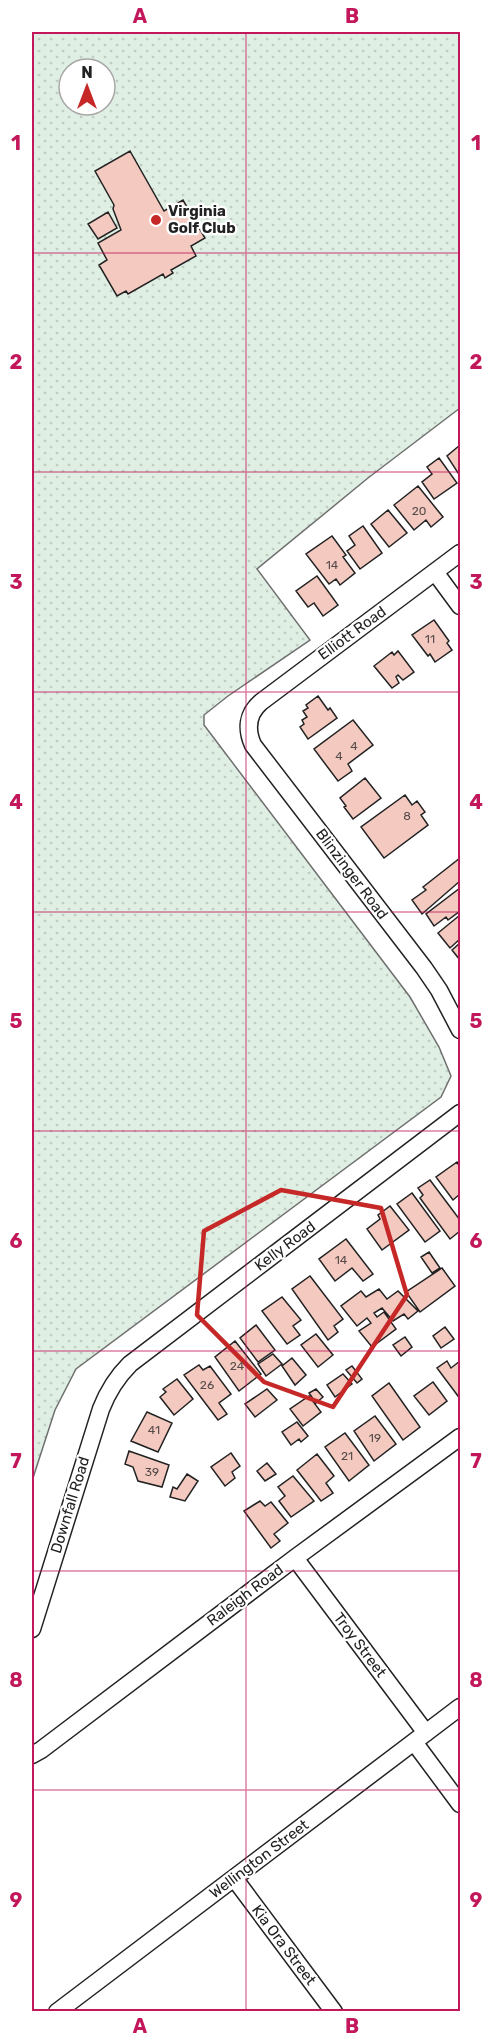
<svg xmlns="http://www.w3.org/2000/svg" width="492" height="2043" font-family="Rubik,sans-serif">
<defs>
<pattern id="grass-dots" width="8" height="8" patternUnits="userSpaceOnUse" patternTransform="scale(1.5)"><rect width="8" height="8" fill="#e0efe3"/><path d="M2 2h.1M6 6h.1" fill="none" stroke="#c0cdc2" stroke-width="1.8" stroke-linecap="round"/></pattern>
</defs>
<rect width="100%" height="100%" fill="#fff"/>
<!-- grass -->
<path fill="url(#grass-dots)" stroke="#6f6f6f" stroke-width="1.5" fill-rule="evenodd" d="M32,32H460V408L368,478L257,569L310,640L228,696L204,715V725L410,997L439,1047L451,1076L441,1097L76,1369L55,1410L32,1481ZM69,69H105V105H69Z"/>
<!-- building -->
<path fill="#f3c9c0" stroke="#222" stroke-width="1.5" d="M130,151L164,211L183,200L205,238L191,246L196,256L171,270L173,273L165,278L163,274L128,294L126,291L117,296L99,265L107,260L98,243L121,230L113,209L114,205L95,171Z
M108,212L117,228L98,239L88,224Z
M460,445V476L447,456Z
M439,458L457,483L434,499L422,482L432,474L427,467Z
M418,486L443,517L431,527L426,520L414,530L394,505Z
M388,510L407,533L389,547L371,524Z
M363,526L382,553L360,569L347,551L355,545L349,536Z
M332,536L346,555L343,557L355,573L340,585L336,579L329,584L306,554Z
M317,576L338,605L323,616L314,603L308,607L296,591Z
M434,620L449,641L447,643L452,650L435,662L430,654L428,656L412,635Z
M398,651L414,672L403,680L398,675L396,677L399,683L392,688L374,666L392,652L394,655Z
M318,696L328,710L330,708L337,718L308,739L300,727L304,724L302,720L307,717L303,711L308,708L306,705Z
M353,720L373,745L348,764L352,771L338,781L314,749Z
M365,778L381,798L353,819L344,807L346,806L340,798Z
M405,795L412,805L417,801L425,812L421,815L428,825L384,858L361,827Z
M460,858V881L422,914L412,900L426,890L423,887Z
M460,888V911L448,920L446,917L434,926L426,914Z
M460,915V939L450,948L438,933Z
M460,943V960L452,950Z
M457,1162L460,1167V1194L453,1200L436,1177Z
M430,1180L460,1220V1231L450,1239L420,1198L423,1195L418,1188Z
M412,1193L440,1231L425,1242L397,1204Z
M390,1206L409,1230L382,1250L367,1229L380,1219L378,1215Z
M346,1239L373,1274L363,1281L352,1268L335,1281L319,1259Z
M429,1252L440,1268L432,1273L421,1257Z
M442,1268L455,1286L420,1312L406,1292Z
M310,1276L343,1319L334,1326L338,1332L328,1340L292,1289Z
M379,1289L387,1299L398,1291L418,1311L408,1319L404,1314L393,1321L382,1308L374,1313L377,1317L384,1312L396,1329L372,1347L359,1331L371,1323L367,1318L357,1326L341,1306L361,1291L366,1297Z
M282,1297L301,1320L293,1326L300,1335L287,1344L262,1311Z
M256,1325L275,1350L258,1362L240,1338Z
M445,1327L454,1339L441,1348L433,1336Z
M316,1334L333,1355L318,1367L301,1345Z
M405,1337L412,1347L401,1356L393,1345Z
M235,1341L261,1374L239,1391L215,1357Z
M273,1354L282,1364L266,1376L258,1364Z
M292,1358L306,1375L295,1385L282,1366Z
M447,1361L451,1368L460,1361V1394L458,1396L437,1368Z
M199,1365L203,1370L210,1366L231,1394L219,1403L227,1414L218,1420L184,1375Z
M352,1366L362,1379L357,1383L346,1370Z
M343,1374L352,1384L335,1397L327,1385Z
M177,1379L193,1399L174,1415L160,1397L166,1392L163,1389Z
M433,1382L447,1401L429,1415L414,1396Z
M389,1383L420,1427L403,1440L372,1396Z
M267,1389L277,1400L255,1417L245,1404Z
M316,1389L323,1397L316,1403L309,1393Z
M309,1396L321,1412L303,1426L290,1409Z
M147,1412L172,1423L158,1452L131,1441Z
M375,1416L396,1444L374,1461L354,1431Z
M297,1422L308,1436L301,1442L299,1439L291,1445L282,1432Z
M345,1433L369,1465L349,1481L325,1447Z
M129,1451L169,1465L162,1487L138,1481L133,1467L125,1464Z
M231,1453L240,1466L232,1472L235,1478L225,1486L211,1467Z
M317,1454L334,1476L326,1483L333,1493L321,1501L297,1470Z
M267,1463L276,1474L265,1481L257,1471Z
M187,1474L198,1481L185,1501L170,1497L173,1487L177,1489Z
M293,1476L314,1501L291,1517L279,1501L285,1496L278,1487Z
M260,1501L265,1506L271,1502L288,1523L274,1534L280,1541L271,1548L244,1511Z"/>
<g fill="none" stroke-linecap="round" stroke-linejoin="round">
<defs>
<path id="minor" d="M460,553L261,702C247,714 246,729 253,745L424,968L439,990L460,1030
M435,572L460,606
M295,1558L426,1733
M32,1629L101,1409C108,1391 116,1378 130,1364L460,1113
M414,1742L460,1804
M32,1755L41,1750L295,1558L460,1437
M234,1878L334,2012
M57,2012L460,1707"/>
</defs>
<!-- minor casing -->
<use href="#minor" stroke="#222" stroke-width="19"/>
<!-- minor -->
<use href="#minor" stroke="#fff" stroke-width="16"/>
</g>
<!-- marked area -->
<path fill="none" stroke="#c62828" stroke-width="4.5" stroke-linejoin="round" d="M281,1190L381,1208L407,1295L333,1407L264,1382L197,1315L204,1231Z"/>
<!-- grid -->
<path fill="none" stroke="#c2185b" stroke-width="1.5" stroke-opacity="0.55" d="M246,32V2012M32,253H460M32,472H460M32,692H460M32,912H460M32,1131H460M32,1351H460M32,1571H460M32,1790H460"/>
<!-- markers -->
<circle fill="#c62828" stroke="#fff" stroke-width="2" cx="156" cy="220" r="6"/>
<g text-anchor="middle" stroke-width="4.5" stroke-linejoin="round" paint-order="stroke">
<!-- number labels -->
<g font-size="12" fill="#564c4a">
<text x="419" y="515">20</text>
<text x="332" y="569">14</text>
<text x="430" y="643">11</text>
<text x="354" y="750">4</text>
<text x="339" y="760">4</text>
<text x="407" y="820">8</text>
<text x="341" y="1264">14</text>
<text x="237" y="1370">24</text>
<text x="207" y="1389">26</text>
<text x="154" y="1434">41</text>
<text x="375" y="1442">19</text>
<text x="347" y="1460">21</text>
<text x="152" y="1476">39</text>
</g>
<!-- poi labels -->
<g font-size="15" font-weight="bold" fill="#222" stroke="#fff" text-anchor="start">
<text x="168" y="216">Virginia<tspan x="168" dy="17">Golf Club</tspan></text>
</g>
<!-- street labels -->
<g font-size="15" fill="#222" stroke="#fff">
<text transform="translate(352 633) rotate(-36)" y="5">Elliott Road</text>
<text transform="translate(352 874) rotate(53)" y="5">Blinzinger Road</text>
<text transform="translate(285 1246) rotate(-37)" y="5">Kelly Road</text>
<text transform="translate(70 1505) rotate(-73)" y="5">Downfall Road</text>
<text transform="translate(245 1595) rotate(-37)" y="5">Raleigh Road</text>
<text transform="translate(360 1645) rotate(53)" y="5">Troy Street</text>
<text transform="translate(259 1859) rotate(-37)" y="5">Wellington Street</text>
<text transform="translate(284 1945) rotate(53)" y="5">Kia Ora Street</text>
</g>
</g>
<!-- border -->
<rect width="492" height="2043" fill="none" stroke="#ffffff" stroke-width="66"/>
<!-- north arrow -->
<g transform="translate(87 87)"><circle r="28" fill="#ffffff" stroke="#a7a7a7" stroke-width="1.5"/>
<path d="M0-4.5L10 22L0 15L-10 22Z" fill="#c62828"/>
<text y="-9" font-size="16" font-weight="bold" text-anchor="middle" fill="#222222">N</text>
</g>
<rect x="33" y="33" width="426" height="1977" fill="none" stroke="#c2185b" stroke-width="2"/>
<g font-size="20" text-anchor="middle" font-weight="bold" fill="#c2185b">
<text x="140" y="23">A</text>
<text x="352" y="23">B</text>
<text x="16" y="150">1</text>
<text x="476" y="150">1</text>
<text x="16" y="369">2</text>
<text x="476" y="369">2</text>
<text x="16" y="589">3</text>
<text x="476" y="589">3</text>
<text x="16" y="809">4</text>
<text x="476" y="809">4</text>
<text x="16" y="1028">5</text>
<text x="476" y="1028">5</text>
<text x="16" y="1248">6</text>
<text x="476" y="1248">6</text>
<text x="16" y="1468">7</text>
<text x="476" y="1468">7</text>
<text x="16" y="1687">8</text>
<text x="476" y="1687">8</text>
<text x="16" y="1907">9</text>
<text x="476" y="1907">9</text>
<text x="140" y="2033">A</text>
<text x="352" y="2033">B</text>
</g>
</svg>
